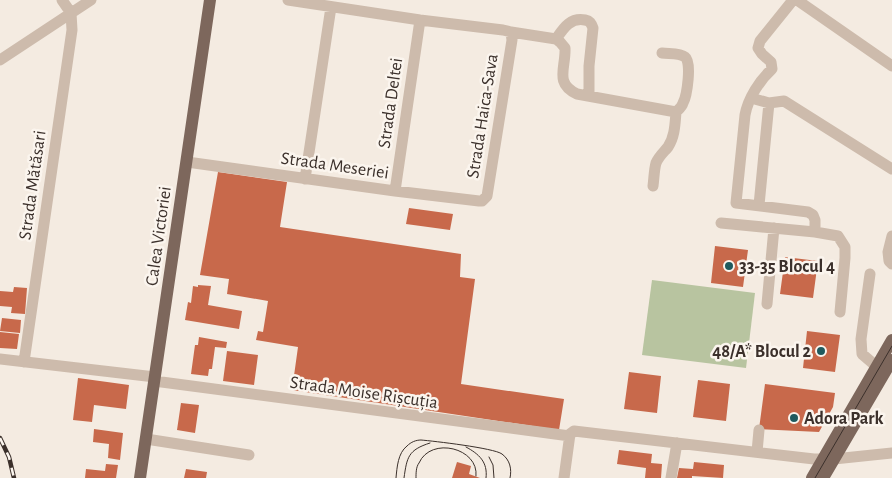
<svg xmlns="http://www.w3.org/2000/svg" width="892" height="478" font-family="'Alegreya Sans',sans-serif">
<rect width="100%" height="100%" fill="#f4ebe1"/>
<!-- green -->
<path fill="#b8c4a0" d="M652,280L755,293L746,368L642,355Z"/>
<!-- building -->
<path fill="#c8694b" d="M218,172L287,182L280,227L461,254L460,277L475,279L461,384L564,399L559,430L292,390L298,347L256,340L258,331L263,332L268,301L227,294L229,279L200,275Z
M409,208L453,214L450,230L406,224Z
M715,246L748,250L743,287L711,283Z
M785,257L818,261L813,298L780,294Z
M198,285L211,286L208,305L242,311L239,329L185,320L188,302L191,303L193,286L198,287Z
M14,287L27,288L25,314L11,313L12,307L0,306V291L13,292Z
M2,318L21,320L20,333L0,331Z
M807,331L840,335L835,372L803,368Z
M0,332L19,334L17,349L0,348Z
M199,337L227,342L226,348L215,347L212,369H209L208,376L191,374L195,345H198Z
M227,351L258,355L254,385L223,381Z
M629,372L661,376L657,413L624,409Z
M78,378L129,385L126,409L94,405L92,422L73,420Z
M698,380L730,384L726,421L693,417Z
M765,384L835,393L833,407L819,432L759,429Z
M181,403L199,405L195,433L177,430Z
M94,429L123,433L120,460L108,458L109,444L93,442Z
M619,450L652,454L651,463L662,464L661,478H645L646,468L617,464Z
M457,462L471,466L469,474L480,478H452Z
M694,462L724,465L723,478L692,476V478H677L679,468L693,469Z
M106,464L118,465L116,478H85L86,469L105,471Z
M186,469L207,472L206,478H184Z"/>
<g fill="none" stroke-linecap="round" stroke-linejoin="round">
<!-- minor -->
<path stroke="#cdbbac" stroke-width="11" d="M288,0L420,20L503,30L511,32L556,39L560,42L565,48C566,68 554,83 577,94L676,112C679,109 682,107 683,103C687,96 692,62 685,57C680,53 669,54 662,53
M793,0L760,41L758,48L762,54L771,62L772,69C760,80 748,98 745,115L736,203L808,212L813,215L815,220V232
M797,0L892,66
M556,39C563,29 570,17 585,20C590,21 591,23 593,28L589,66V96
M0,60L91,0
M751,98L769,103L784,101L892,169
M187,162L395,191L479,201H482L487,196L512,40L511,32
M305,179L331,7
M653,186C654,179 654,170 656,163C659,156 664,152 668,147C675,136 675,124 676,112
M395,191L420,20
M759,205L769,103
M721,223L815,232L838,236L845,247V258L840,312
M892,236L888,252L889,261L892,264
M870,274L861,339L862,354L876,366
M767,304L774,228
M0,359L155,377
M24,362L72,30L71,13L62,0
M154,381L570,436
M146,439L249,455
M757,452L759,430
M564,478L570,434L574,431L814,459H834L892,453
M671,478L677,443"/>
<!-- major -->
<path stroke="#7d675c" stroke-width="12" d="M140,478L210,0
M812,478L892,340
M823,478L892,360"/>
<!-- tram -->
<path stroke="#3b302b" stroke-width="1" d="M466,447C479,454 488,462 486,478
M489,457L493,465L494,478
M396,478C397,467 398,453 407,446C411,442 416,440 421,440C433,441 494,448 502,454C510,460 512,469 510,478
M404,478C407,457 408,450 430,443
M416,478C416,473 416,467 419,463C431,436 479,448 476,476
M815,478L892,346"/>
<defs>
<path id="rail" d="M0,438L9,457L14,478"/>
</defs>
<!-- rail casing -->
<use href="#rail" stroke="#3b302b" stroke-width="4.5"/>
<!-- rail -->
<use href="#rail" stroke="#fbf5ee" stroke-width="2.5" stroke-dasharray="8" stroke-linecap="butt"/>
</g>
<!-- markers -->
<g fill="#1f5a5e" stroke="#fbf5ee" stroke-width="2">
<circle cx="729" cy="266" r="5"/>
<circle cx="821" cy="351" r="5"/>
<circle cx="794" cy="418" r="5"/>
</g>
<g text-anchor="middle" stroke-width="5" stroke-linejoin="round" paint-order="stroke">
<!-- street labels -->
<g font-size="18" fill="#3b302b" stroke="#fbf5ee">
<text transform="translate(390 103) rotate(-82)" y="6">Strada Deltei</text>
<text transform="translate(482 116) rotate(-81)" y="6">Strada Haica-Sava</text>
<text transform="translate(335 165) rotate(8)" y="6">Strada Meseriei</text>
<text transform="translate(32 185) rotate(-82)" y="6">Strada Mătăsari</text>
<text transform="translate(158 236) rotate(-82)" y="6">Calea Victoriei</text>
<text transform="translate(364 392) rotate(8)" y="6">Strada Moise Rișcuția</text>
</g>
<!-- poi labels -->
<g font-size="18" font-weight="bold" fill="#3b302b" stroke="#fbf5ee" text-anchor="start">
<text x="739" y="272">33-35 Blocul 4</text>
<text x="811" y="357" text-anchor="end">48/A* Blocul 2</text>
<text x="804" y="424">Adora Park</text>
</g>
</g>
</svg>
